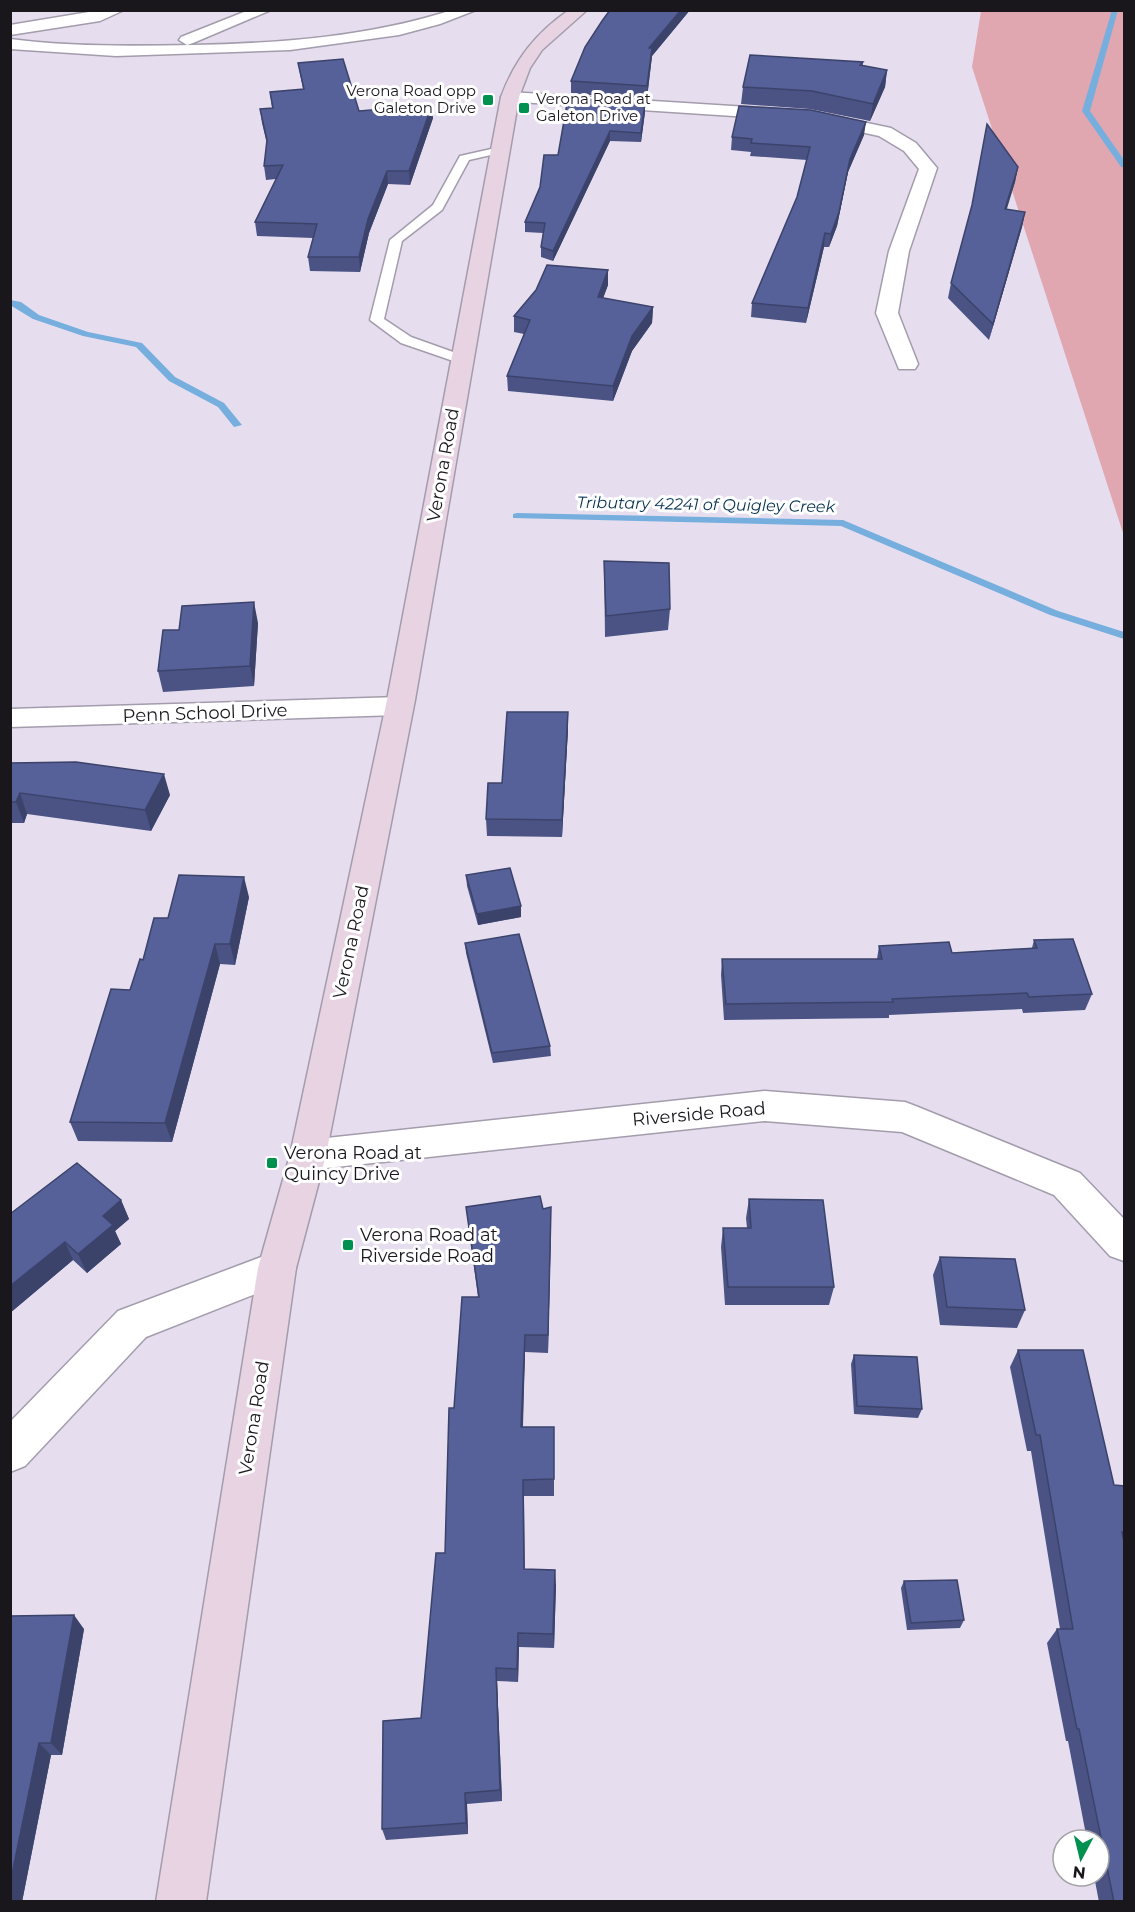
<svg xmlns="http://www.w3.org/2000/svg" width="1135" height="1912" font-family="Montserrat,sans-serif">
<rect width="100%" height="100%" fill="#e6deef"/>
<!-- green -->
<path fill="#e0a7b1" d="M981,11H1124V536L972,67Z"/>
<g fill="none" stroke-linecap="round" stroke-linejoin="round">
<!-- stream -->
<path fill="#76aede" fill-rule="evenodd" d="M1112,10H1118L1090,111L1124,160V167H1121L1082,111Z
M10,300L21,302L39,315L88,332L142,343L175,377L224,403L242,425L234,427L218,407L169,381L136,347L83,336L33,319L10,305Z
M517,513L843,520L1058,611L1124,632V639L1050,615L841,526L513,518V514Z"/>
<defs>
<path id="lane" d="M500,147L506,150L504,152L469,160L442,210L402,241L384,319L411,337L467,357V363L462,364L401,343L370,320L390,240L433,205L460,156Z"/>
<path id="street" d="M101,10H124L100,21L10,35V25Z
M249,10H271L193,43L187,45L179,40L181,37Z
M452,10H476L440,24L399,35L290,50L116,56L10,49V39C71,47 132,46 194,45C281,43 368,37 452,10Z
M510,92L810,111L891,128L916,143L937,168L909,251L898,313L918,364L915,369H899L876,313L889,251L919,169L904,151L879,136L810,121L504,101L501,97Z
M399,697L409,699L413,706L409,713L399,715L10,727V709Z
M765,1091L905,1102L918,1107L1080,1173L1124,1219V1261L1110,1256L1054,1195L902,1132L765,1121L308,1170L295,1166L290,1155L295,1144L308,1140Z
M277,1251L291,1256L296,1268L291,1280L146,1337L25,1466L10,1472V1422L118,1311Z"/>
<path id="secondary" d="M569,10H587L542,50L530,68L519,97L415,700L326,1155L296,1268L206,1902H156L258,1268L290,1155L387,700L501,97C515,59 536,33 569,10Z"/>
</defs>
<!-- lane casing -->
<use href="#lane" stroke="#a39cac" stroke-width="3"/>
<!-- street casing -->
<use href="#street" stroke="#a39cac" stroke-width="3"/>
<!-- secondary casing -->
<use href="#secondary" stroke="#a39cac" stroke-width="3"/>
<!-- lane -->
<use href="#lane" fill="#fff" fill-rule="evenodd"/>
<!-- street -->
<use href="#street" fill="#fff" fill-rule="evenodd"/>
<!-- secondary -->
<use href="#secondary" fill="#e8d3e3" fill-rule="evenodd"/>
</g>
<!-- wall -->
<path fill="#4a5384" d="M610,10H690L652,56L647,98L571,94V81Z
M863,62V66L887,70L885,87L870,121L810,109L741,104L743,87Z
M298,63L359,111L433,118L410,185L388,184L369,233L360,272L310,271L308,257L313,238L257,236L255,222L276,179L266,180L264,166L267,144L262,123L260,109L272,108L270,92L303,89Z
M645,112L641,142L610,141L553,261L541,257V247L543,233L525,232V222L540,187L558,155Z
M864,135L848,172L837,226L829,247H824L806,323L751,317L752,303L797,197L807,160L750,156L751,152L731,150L732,137Z
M1018,167L1015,182L1006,209L1025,212L1022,227L989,340L948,298L951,283Z
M608,285L603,298L653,307L652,323L632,351L613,401L508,391L507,376L524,334L514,332V316Z
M604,561L670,609L668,630L605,637Z
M258,623L254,686L163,692L158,671L179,630Z
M568,729L562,837L487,836L486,819L502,783Z
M10,763L170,795L151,831L27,814L24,823H10Z
M466,875L521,917L478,925L467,886Z
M249,897L235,965L220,964L172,1142L78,1141L70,1122L143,960Z
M1034,940L1092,994L1085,1010L1023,1013L1022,1009L889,1015V1018L724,1020L721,975L722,959H877L879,946L952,953L1032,948Z
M465,943L550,1046L551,1056L493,1063L466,953Z
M749,1199L834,1287L829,1305H725L721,1247L723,1228H747L746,1218Z
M121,1200L129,1219L115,1231L121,1244L87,1273L73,1260L10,1313V1214Z
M466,1207L543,1209L551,1226L548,1353L525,1352L523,1427H554V1496H524V1569L556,1585L554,1648L519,1647L518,1682L497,1681L502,1801L467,1804L468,1834L386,1840L382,1829L421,1718L445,1553L454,1408L478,1297Z
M940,1257L1025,1310L1017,1328L940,1325L933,1275Z
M1018,1350L1114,1485L1125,1486V1902H1099L1094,1876H1099V1840H1087L1068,1741H1066L1047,1643L1057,1629H1060L1031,1451H1027L1010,1367Z
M854,1355L922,1409L918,1418L854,1414L851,1364Z
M904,1581L964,1620L960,1628L907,1630L901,1588Z
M10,1616L84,1629L62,1755H51L22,1902H10Z"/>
<!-- shaded-wall -->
<path fill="#3c436b" d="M681,10H690L652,56L647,98L649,48Z
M887,70L885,87L870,121L873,104Z
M645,103V112L641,142V133Z
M432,105L433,118L410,185L409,171Z
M866,122L864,135L848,172L837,226L829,247L831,234L850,159Z
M610,131V141L553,261V251Z
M1018,167L1015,182L1002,225L1005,209Z
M387,171L388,184L369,233L360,272L359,257L368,219Z
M1025,212L1022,227L989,340L993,324Z
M825,233L824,247L806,323L808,308Z
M608,270V285L598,312V297Z
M653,307L652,323L632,351L613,401V386L632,336Z
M254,602L258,623L254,686L250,666Z
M568,712V729L562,837V820Z
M164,774L170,795L151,831L145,810Z
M20,793L27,814L24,823L16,802Z
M244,877L249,897L235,965L230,944Z
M521,906V917L478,925L477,914Z
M215,944L220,964L172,1142L165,1123Z
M121,1200L129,1219L115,1231L121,1244L87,1273L78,1254L103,1216Z
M551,1207V1226L548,1353V1335Z
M65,1242L73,1260L10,1313V1286Z
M525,1335V1352L522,1444L521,1427Z
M523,1480L524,1496L525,1584L524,1569Z
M555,1570L556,1585L554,1648L553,1634Z
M74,1615L84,1629L62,1755L51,1743Z
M518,1633L519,1647L518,1682L517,1669Z
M496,1668L497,1681L502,1801L500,1790Z
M39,1743L51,1755L22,1902H10V1884Z
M465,1793L467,1804L468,1834L466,1823Z"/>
<!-- building -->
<path fill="#566099" stroke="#3c436b" stroke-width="1.5" d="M610,10H681L649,48H652L647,86L571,81L585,47L602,21Z
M750,55L863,62L860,65L887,70L873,104L812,91L743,87Z
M343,59L359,111L432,105L409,171H387L368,219L359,257H308L317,224L255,222L283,165L264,166L267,140L260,109L273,108L270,92L304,89L298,63Z
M568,98L645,103L641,133L610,131L553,251L541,247L545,223L525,222L540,187L544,155H558Z
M739,106L811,110L866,122L850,159L839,212L831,234L825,233L808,308L752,303L797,197L810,147L751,143L752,139L732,137Z
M987,124L1018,167L1005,209L1025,212L993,324L951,283L972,205Z
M547,265L608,270L598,297L653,307L632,336L613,386L507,376L530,320L514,316L536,290Z
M604,561L669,563L670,609L606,616Z
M254,602L250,666L158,671L163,630H179L182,606Z
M507,712H568L562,820L486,819L488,783H502Z
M76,762L164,774L145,810L20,793L16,802H10V763Z
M510,868L521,906L477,914L466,875Z
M179,875L244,877L230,944H215L165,1123L70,1122L111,989L130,990L140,959L143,960L154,918H168Z
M519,934L550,1046L492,1053L465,943Z
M1073,939L1092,994L1029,997L1027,993L892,999L893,1002L726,1004L722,959H882L879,946L949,942L952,953L1037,948L1034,940Z
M77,1163L121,1200L103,1216L113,1225L78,1254L65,1242L10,1286V1214Z
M540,1196L543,1209L551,1207L548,1335H525L521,1427H554V1479L523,1480L524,1569L555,1570L553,1634L518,1633L517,1669L496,1668L500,1790L465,1793L466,1823L382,1829L383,1721L421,1718L436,1553H445L449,1408H454L462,1297H479L466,1207Z
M749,1199L823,1200L834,1287H728L723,1228H751Z
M940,1257L1015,1259L1025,1310L947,1307Z
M1018,1350H1083L1114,1485L1125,1486V1532H1122L1125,1546V1902H1114L1079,1729H1077L1057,1629H1073L1040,1435H1036Z
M854,1355L917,1357L922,1409L857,1406Z
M957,1580L964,1620L911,1623L904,1581Z
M74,1615L51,1743H39L10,1884V1616Z"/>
<!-- markers -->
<g fill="#00904f" stroke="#fff" stroke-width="2">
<rect x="482" y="94" width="12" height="12" rx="3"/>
<rect x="518" y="102" width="12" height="12" rx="3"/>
<rect x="266" y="1157" width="12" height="12" rx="3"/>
<rect x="342" y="1239" width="12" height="12" rx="3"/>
</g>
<g text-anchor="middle" stroke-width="6" stroke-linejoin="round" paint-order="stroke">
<!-- far-poi labels -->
<g font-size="15" fill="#19161c" stroke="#fff" text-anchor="end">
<text x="476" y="96">Verona Road opp<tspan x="476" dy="17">Galeton Drive</tspan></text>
<text x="536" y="104" text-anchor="start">Verona Road at<tspan x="536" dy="17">Galeton Drive</tspan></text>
</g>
<!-- far-water labels -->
<g font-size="16" font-style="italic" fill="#043151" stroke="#fff">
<text transform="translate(706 504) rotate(1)" y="6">Tributary 42241 of Quigley Creek</text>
</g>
<!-- street labels -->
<g font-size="18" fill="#19161c" stroke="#fff">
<text transform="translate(443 465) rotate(-80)" y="6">Verona Road</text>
<text transform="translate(205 713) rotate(-2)" y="6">Penn School Drive</text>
<text transform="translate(351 942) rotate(-78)" y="6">Verona Road</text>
<text transform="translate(699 1114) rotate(-5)" y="6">Riverside Road</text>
<text transform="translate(254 1418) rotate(-81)" y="6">Verona Road</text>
</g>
<!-- poi labels -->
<g font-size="18" fill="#19161c" stroke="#fff" text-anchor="start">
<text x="284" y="1159">Verona Road at<tspan x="284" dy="21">Quincy Drive</tspan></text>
<text x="360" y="1241">Verona Road at<tspan x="360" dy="21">Riverside Road</tspan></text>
</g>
</g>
<!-- border -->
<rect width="1135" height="1912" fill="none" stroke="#19161c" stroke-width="24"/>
<!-- north arrow -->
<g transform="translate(1081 1858) rotate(187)"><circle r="28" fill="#ffffff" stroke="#a3a2a4" stroke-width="1.5"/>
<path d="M0-4.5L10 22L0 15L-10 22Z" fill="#00904f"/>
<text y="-9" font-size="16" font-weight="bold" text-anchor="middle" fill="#19161c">N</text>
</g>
</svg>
